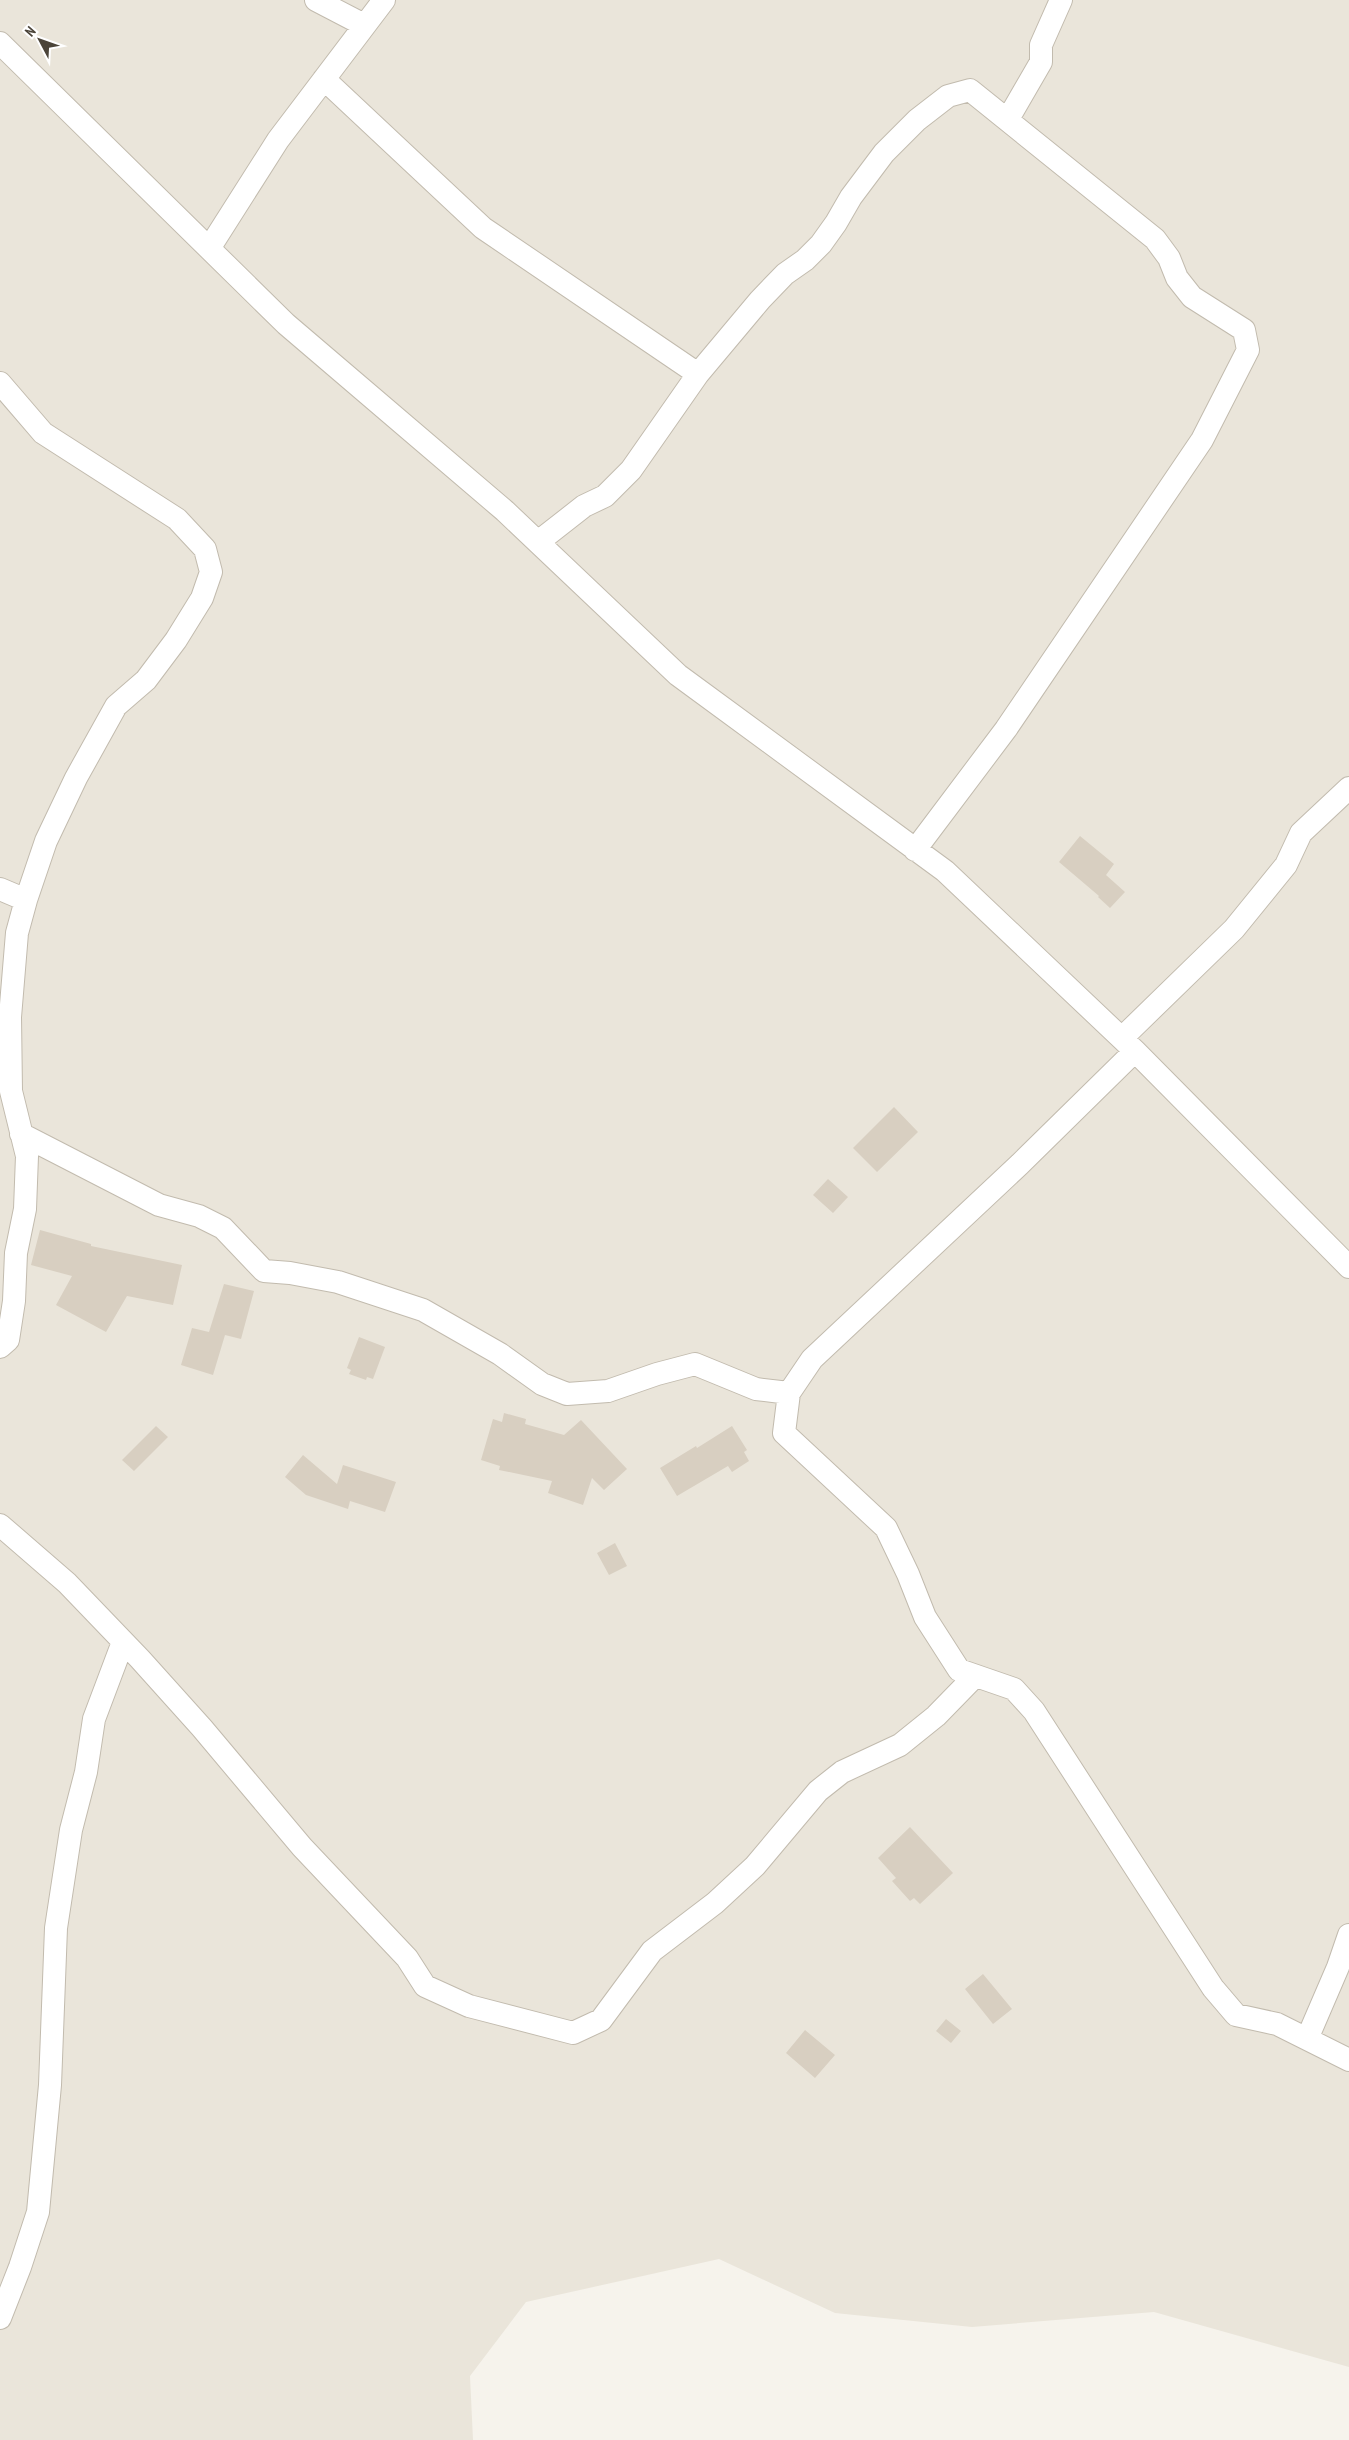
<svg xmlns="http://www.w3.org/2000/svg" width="1349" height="2440" font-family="'PT Sans Narrow',sans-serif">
<rect width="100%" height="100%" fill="#f6f3ec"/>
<!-- residential -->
<path fill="#eae5da" d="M0,0H1349V2367L1154,2312L972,2327L835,2313L719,2259L526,2302L470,2376L473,2440H0Z"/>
<!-- building -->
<path fill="#d8cfc1" d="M1080,836L1114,864L1106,875L1125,892L1110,908L1098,897L1099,896L1059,862Z
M894,1107L918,1132L877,1172L853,1148Z
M828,1179L848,1197L833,1213L813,1195Z
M40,1230L91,1244V1246L182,1265L173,1305L127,1296L106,1332L56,1305L72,1276L31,1265Z
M224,1284L254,1291L241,1339L225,1335L213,1375L181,1365L192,1328L209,1332Z
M359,1337L385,1347L373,1379L367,1377L366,1380L349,1374L351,1370L347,1368Z
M504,1413L526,1419L525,1424L564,1435L581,1420L627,1469L604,1490L592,1478L583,1505L548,1493L552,1481L499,1470L500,1466L481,1460L493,1419L502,1422Z
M156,1426L168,1437L134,1471L122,1460Z
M732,1426L747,1450L744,1452L749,1461L732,1472L728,1466L677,1496L660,1468L696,1446L697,1448Z
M303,1455L337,1484L343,1465L396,1482L385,1512L350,1501L348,1509L306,1495L285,1477Z
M615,1543L627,1566L609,1575L597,1553Z
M910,1827L953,1873L920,1904L914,1898L910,1901L892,1881L896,1878L878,1858Z
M983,1974L1012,2009L993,2024L965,1989Z
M946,2019L961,2031L951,2043L936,2031Z
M805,2030L835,2055L815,2078L786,2053Z"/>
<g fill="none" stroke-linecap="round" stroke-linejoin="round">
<defs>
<path id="minor" d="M316,0L364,25
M0,43L286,324L505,511L678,675L945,871L1135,1051L1349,1267
M324,79L483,228L698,374
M1008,119L1041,62V45L1061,0
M210,247L278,140L384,0
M0,383L43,433L177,519L205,549L211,572L202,598L176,640L146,680L116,706L76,778L46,841L26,900L17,933L10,1017L11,1091L27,1156L25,1209L16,1253L14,1301L8,1340L0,1347
M538,542L584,506L605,496L631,470L698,374L760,300L785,274L805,260L821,244L836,223L851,197L884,153L917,120L948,96L970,90L1155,239L1169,258L1177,278L1192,297L1244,330L1248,350L1202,440L1006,729L915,850
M0,889L26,900
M1122,1038L1234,929L1286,865L1301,833L1349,788
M1135,1051L1020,1164L812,1359L789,1393L784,1433L886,1528L908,1574L925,1617L959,1670L1014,1689L1034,1711L1213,1988L1236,2015L1277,2024L1349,2060
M21,1134L159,1205L199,1216L223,1228L264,1271L290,1273L338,1282L423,1310L500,1354L542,1384L567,1394L608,1391L657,1374L695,1364L756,1389L789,1393
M0,1525L67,1583L140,1659L202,1728L302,1847L407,1958L425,1986L469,2006L573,2033L601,2020L652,1951L715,1903L755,1866L818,1791L842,1772L900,1745L936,1716L975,1676
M1307,2039L1338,1967L1349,1935
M0,2318L20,2267L38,2212L50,2085L56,1928L71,1830L86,1772L94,1719L123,1642"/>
</defs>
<!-- minor casing -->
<use href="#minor" stroke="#c2bbae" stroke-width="24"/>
<!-- minor -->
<use href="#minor" stroke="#fff" stroke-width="22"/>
</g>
<!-- north arrow -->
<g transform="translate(40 40) rotate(311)" stroke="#ffffff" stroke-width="4" paint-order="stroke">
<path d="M0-4L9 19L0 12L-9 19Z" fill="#4b4439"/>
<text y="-8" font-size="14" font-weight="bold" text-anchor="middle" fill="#4b4439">N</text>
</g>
</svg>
